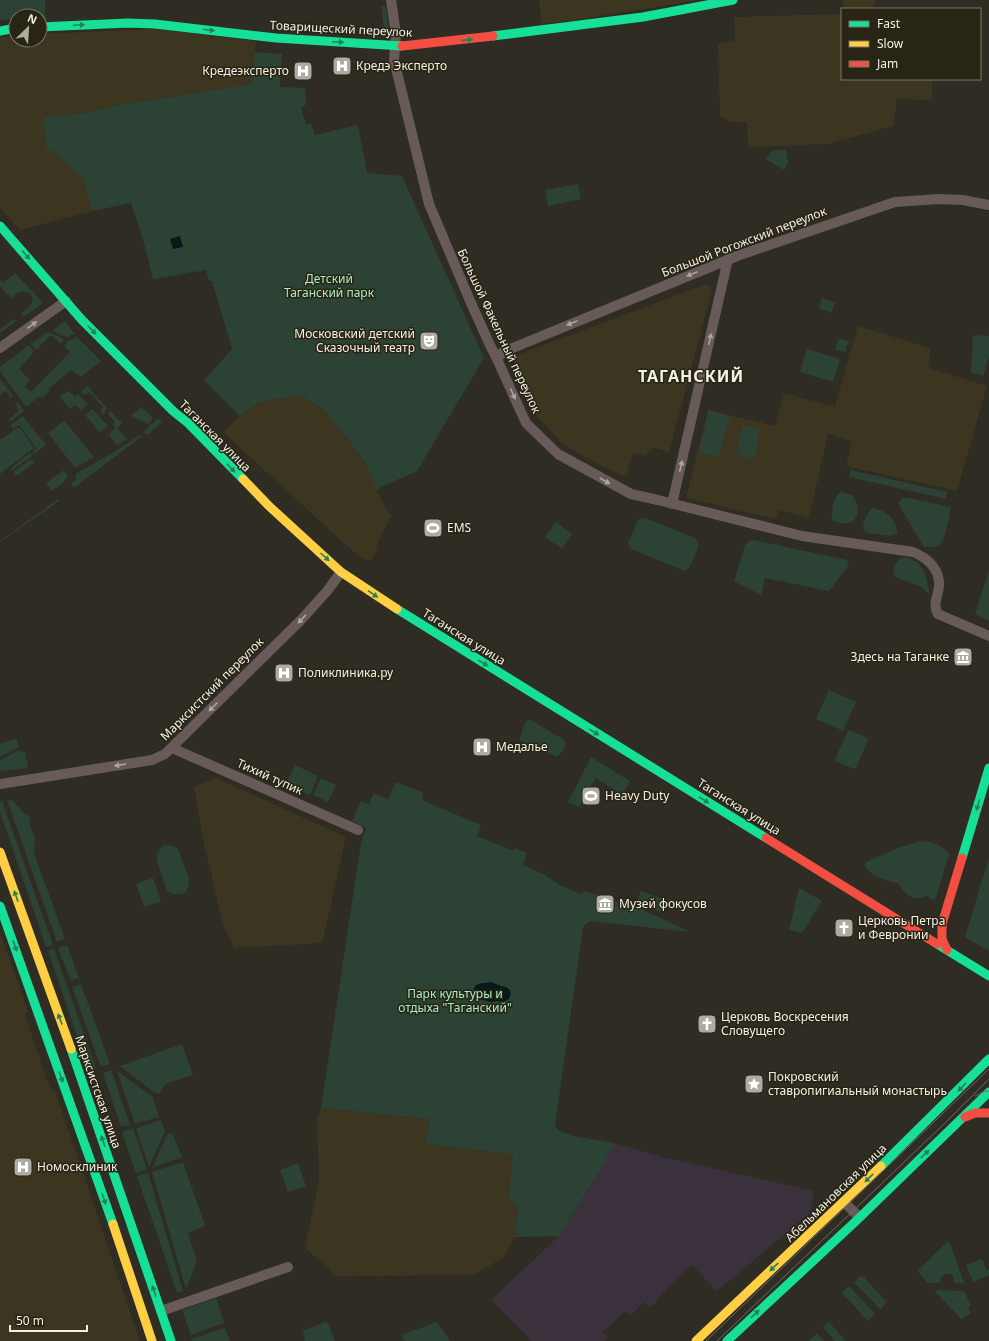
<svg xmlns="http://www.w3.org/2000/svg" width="989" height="1341" font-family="'Noto Sans',sans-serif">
<rect width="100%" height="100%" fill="#2f2c24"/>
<!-- built -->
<path fill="#3c3621" d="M539,0H700L594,17L542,24Z
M843,0H876V3L873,4V9H843Z
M842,14V79H932V100L897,99L893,126L828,144L748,147L747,122H731L720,116L718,44L735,40L734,17Z
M155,29L256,41L252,84L115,106L87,113L43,117L47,149L53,151L84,180L92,211L20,230L0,208V38L16,35V40H40V34Z
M706,284L710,286L712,290L669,452L654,448L645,456L633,453L626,477L597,464L563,444L537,416L512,357Z
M858,326L930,348L929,368L987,386L957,491L846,466L852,442L828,433L809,518L779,510L776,519L686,498L708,410L775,426L784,393L835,407Z
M300,395L325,410L365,462L377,491L385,507L392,516L384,529L379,540L374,557L371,560H366L360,557L345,544L223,432L240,416L260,402Z
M216,778L346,837L322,943L234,948L223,925L202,834L194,787Z
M0,932L28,1011L25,1015L50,1088L55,1091L140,1341H0Z
M321,1108L429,1119L426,1144L513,1154L508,1202L518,1203L515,1237L503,1258L472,1275L334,1276L329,1268L305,1248L319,1180L317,1119Z"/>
<!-- medical -->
<path fill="#3b313d" d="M614,1143L662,1157L814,1191L810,1213L717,1291L692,1265L657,1299L658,1300L650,1308L644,1302L630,1316L625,1311L603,1332L608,1337L604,1341H532L491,1300L559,1236L601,1169Z"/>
<!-- green -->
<path fill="#2c4234" d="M0,0H45V17L40,18V16H16V19L0,20Z
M381,6H385L386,8L389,29H384Z
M255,52L282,54L280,87L305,88L306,105L301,107L306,125L311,123L315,135L358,125L367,173L402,176L484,358L417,471L383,486L377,491L365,462L325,410L300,395L260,402L240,416L204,380L232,349L212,281H209L206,270L153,279L144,243L131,203L92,211L84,180L53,151L47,149L46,146L43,117L87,113L115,106L251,84Z
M786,150L788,163L784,170L766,159L771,151Z
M578,184L581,199L548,206L545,190Z
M15,273L43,303L23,317L21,314C28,308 37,303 30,293C22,289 18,293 11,298L0,286V280L3,283Z
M822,298L835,303L831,313L819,308Z
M14,319L16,322L0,333V329Z
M63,322L66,323L75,334L67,337L52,331Z
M48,332L64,339L61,344L51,335L36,350L31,344Z
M973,335L989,336V356L983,376L971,372Z
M77,337L101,361L81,377L71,370L48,389L50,391L42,398L40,396L26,407L0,371V367L29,345L34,352L19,369L30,380L24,387L31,392L70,352L64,346L68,341Z
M839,338L849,341L845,352L835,350Z
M807,349L840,359L833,382L800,372Z
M0,379L13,396L11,398L6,391L0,395Z
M87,386L107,408L103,415L100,411L103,407L89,392L85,395L81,392Z
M69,391L75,397L78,394L88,404L81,411L76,405L70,409L59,396Z
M18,402L24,411L11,421L9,419L19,411L15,404Z
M141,407L153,418L148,424L131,416Z
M92,409L108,426L100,433L85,415Z
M709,410L730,416L719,457L699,452Z
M110,411L122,423L117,428L127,439L117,445L109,435L115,428L113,425L115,422L108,414Z
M23,416L46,445L34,454L32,452L36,448L19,425L13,429L11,425Z
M158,418L162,422L148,435L143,432Z
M64,420L94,457L75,468L48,433Z
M743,425L760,429L754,459L736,454Z
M19,427L34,448L0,474V440Z
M140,435L142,436L74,488L71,483L76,480V474L117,450Z
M30,453L32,456L12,470L10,469Z
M31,459L34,463L16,476L13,472Z
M64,470L68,476L64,482L52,491L46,483Z
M851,470L947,492L946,499L849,477Z
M841,492L852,495C866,514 853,531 832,520C831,511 833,497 841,492Z
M903,498H909L951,507C949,516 946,538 940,544C936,548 929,547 924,547L899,505V502Z
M58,499L59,501L0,542V541Z
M872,508C886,510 896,519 898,533L892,536L866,533L863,529C864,520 866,514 872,508Z
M645,518L695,538L699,546L689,568L685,571L631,549L628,543L638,520Z
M556,522L572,534L562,549L545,537Z
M754,540L847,560L849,565L829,591L765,578L761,595L734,581L745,545L749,541Z
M906,557C926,563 926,578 930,595L921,587L893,576C894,566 895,559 906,557Z
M989,571V621L975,614Z
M829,690L856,702L843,731L816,719Z
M528,720H531L564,740C568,747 562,751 558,757L519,740L525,723Z
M849,730L868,738V740L856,768L854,769L835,761V759L848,731Z
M16,738L19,747L0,757V744Z
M19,750L20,752H25L28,768L0,771V760Z
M591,757L630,781L622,795L596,778L579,807L568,802Z
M295,765L318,776L310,795L286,784Z
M321,778L336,785L328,802L313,795Z
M396,782L424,793L422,800L481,825L477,836L514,851L515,848L527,853L523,865L543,874L560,885L582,895L584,891L617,902L624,901L690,932L590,921L583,927L555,1125L558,1130L573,1136L614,1143L601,1169L559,1236L515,1237L518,1204L508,1202L513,1154L426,1144L429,1119L321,1108L361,843L366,828L352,821L361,801L369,804L374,793L388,799Z
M7,800H12L25,814L31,817L29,823L35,837L34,853L65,939L57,942Z
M2,801L53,945L46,947L0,812V802Z
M921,841C931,841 943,845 949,854L936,898L932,900L927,896C913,902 906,896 898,883C887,882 871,876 865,866L866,862L900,847Z
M165,845L174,846L178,849L189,878C191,893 179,899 167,891L157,861C156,853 158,849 165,845Z
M989,858V951L965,937Z
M153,878L161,902L144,907L136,884Z
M799,888L822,901L802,933L789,930Z
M641,891L665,900L660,912L636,903Z
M67,945L79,978L71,981L58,948Z
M54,949L96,1068L89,1071L48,951Z
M81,984L110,1064L101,1067L72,987Z
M182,1044L193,1075L165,1084L159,1094L154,1092L120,1066Z
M111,1070L130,1125L121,1127L103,1073Z
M117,1071L153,1097L159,1117L135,1124Z
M161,1120L165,1131L149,1167L136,1128Z
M133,1128L147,1169L136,1173L122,1132Z
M168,1133L173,1135L182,1157L152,1168Z
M183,1162L205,1226L188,1233L197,1261L186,1289L152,1172Z
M298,1163L306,1186L288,1192L280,1170Z
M148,1173L183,1291L177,1293L137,1176Z
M946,1243H950L964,1283H954L953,1276L950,1274H946L941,1277L940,1283H928L917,1271Z
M982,1259L987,1270L989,1269V1275L973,1282L966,1265Z
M862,1275L887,1302L880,1309L854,1282Z
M849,1286L875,1314L868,1321L842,1293Z
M934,1290L964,1291L971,1306L968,1308L971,1313L961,1319Z
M216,1298L224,1323L191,1335L182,1310Z
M326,1322L329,1325L335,1341H305L303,1334L304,1330Z
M437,1322L450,1341H405L401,1335Z
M829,1322L846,1341H835L823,1327Z
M225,1328L230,1341H192L191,1339Z
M817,1333L824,1341H809Z"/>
<!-- water -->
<path fill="#09191a" d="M180,236L183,247L173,249L170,239Z
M490,982C495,983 497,985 501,986C507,987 509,987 511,994L509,999L503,1002L497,1001L490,1002C482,999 468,1000 475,986C480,982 484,984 490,982Z"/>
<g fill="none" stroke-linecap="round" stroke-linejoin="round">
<!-- street -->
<path stroke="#675a59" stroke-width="10" d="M391,0L396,34L394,60L429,204L471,303L489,343L497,359L526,423L558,454L631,494L658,500L802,536L913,552C925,557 937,566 939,581C941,592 931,603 938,614L989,636
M0,348L66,301
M497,359L503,352L737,256L895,202L939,199L963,200L989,205
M672,504L728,259
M172,748L358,830
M0,784L152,760L165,754L301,620L328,590L341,572
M844,1202L859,1217
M161,1311L288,1267"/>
<!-- fast -->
<path stroke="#16e098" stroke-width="9" d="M40,27L128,23L155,24L276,38L402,46
M0,31L16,28
M493,36L643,17L733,0
M0,226L82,320L173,411L188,423L243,479
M397,609L766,838
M962,858L989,768
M0,906L113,1224
M937,944L989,976
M71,1049L171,1341
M881,1166L989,1059
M727,1341L856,1221L989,1092"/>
<!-- slow -->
<path stroke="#ffcf43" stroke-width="9" d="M243,479L270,507L341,572L397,609
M0,852L71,1049
M113,1224L152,1341
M696,1341L881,1166"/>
<!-- jam -->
<path stroke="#f24e42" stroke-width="9" d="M402,46L493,36
M766,838L937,944
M947,950L942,939V924L962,858
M965,1117L975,1113H989"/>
<!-- tram -->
<path stroke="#6d6763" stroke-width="1" d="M975,1096L985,1091H989
M706,1341L989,1069
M717,1341L945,1123L989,1079"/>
</g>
<!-- one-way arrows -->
<defs><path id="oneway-solid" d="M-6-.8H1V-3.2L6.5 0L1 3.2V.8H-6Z"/></defs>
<g fill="#208256">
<use href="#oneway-solid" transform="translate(79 25) rotate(-2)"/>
<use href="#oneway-solid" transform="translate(209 30) rotate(7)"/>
<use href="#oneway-solid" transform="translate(467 40) rotate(-6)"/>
<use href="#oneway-solid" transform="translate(338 42) rotate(3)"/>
<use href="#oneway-solid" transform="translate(26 255) rotate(48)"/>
<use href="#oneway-solid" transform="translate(92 330) rotate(46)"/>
<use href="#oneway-solid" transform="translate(231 468) rotate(46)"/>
<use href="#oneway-solid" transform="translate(325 557) rotate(42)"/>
<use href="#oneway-solid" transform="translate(373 594) rotate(34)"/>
<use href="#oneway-solid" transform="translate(483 663) rotate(32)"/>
<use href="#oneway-solid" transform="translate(594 732) rotate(32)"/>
<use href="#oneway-solid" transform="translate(704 800) rotate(32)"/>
<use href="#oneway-solid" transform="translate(978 805) rotate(107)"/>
<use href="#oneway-solid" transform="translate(16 896) rotate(-110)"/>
<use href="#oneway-solid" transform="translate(15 946) rotate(70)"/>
<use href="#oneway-solid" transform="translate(60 1019) rotate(-110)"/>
<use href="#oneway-solid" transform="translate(61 1077) rotate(70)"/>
<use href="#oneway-solid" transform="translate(962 1087) rotate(134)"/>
<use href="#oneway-solid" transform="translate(103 1141) rotate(-109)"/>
<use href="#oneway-solid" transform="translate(925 1154) rotate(-44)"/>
<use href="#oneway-solid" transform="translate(869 1178) rotate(136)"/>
<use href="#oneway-solid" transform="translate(104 1199) rotate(71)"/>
<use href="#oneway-solid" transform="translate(774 1267) rotate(137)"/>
<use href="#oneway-solid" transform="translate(154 1291) rotate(-109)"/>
<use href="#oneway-solid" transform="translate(755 1314) rotate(-43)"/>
</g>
<g fill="#ada5a0">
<use href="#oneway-solid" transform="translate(692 274) rotate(158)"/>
<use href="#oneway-solid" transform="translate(572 323) rotate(158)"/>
<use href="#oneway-solid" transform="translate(32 325) rotate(-35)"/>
<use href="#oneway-solid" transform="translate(710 339) rotate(-77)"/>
<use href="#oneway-solid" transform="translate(513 394) rotate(66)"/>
<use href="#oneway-solid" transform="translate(681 466) rotate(-77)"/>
<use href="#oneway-solid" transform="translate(605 481) rotate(30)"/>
<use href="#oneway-solid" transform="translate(302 619) rotate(133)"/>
<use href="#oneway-solid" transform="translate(213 707) rotate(135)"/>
<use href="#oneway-solid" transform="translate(120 765) rotate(171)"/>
</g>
<!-- icons -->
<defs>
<symbol id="hospital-square" viewBox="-11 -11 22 22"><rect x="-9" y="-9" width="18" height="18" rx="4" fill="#aeaba2" stroke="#292515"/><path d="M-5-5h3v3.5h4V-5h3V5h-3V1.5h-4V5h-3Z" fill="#fff"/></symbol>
<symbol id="theatre-square" viewBox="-11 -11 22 22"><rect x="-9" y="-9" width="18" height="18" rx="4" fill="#aeaba2" stroke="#292515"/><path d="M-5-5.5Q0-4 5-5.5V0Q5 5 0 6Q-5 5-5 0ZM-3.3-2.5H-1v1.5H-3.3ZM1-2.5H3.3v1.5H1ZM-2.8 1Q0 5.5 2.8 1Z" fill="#fff"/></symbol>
<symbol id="stadium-square" viewBox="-11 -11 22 22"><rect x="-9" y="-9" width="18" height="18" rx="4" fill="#aeaba2" stroke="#292515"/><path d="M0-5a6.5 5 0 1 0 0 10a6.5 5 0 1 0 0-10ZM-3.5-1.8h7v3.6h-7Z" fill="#fff"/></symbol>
<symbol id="museum-square" viewBox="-11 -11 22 22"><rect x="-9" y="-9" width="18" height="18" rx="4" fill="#aeaba2" stroke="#292515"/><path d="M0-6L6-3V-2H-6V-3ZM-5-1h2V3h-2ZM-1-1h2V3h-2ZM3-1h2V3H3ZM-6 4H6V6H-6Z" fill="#fff"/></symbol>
<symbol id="church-square" viewBox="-11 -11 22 22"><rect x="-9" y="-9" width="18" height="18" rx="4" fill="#aeaba2" stroke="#292515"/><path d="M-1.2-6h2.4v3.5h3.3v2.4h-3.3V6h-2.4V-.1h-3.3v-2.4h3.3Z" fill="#fff"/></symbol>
<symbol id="sight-square" viewBox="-11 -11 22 22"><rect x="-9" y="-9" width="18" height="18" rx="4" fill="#aeaba2" stroke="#292515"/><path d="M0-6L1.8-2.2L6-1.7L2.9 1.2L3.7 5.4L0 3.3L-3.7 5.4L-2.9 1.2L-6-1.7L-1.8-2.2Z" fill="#fff"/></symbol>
</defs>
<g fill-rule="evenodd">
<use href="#hospital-square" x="331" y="55" width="22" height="22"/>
<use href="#hospital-square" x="292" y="60" width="22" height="22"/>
<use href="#theatre-square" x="418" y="330" width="22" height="22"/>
<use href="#stadium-square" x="422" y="517" width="22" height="22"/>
<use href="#museum-square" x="952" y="646" width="22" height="22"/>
<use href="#hospital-square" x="273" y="662" width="22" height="22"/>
<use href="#hospital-square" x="471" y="736" width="22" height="22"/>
<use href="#stadium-square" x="580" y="785" width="22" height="22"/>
<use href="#museum-square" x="594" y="893" width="22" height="22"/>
<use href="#church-square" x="833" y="917" width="22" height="22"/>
<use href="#church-square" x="696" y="1013" width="22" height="22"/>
<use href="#sight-square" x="743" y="1073" width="22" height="22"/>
<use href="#hospital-square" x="12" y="1156" width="22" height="22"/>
</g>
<g text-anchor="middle" stroke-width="3" stroke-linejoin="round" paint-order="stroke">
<!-- street labels -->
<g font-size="12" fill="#f3f0e6" stroke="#292515">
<text transform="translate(341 29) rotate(3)" y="4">Товарищеский переулок</text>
<text transform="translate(744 242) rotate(-21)" y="4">Большой Рогожский переулок</text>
<text transform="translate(499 331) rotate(65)" y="4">Большой Факельный переулок</text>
<text transform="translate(215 436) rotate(45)" y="4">Таганская улица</text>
<text transform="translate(464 637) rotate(32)" y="4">Таганская улица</text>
<text transform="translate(212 689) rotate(-45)" y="4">Марксистский переулок</text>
<text transform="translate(270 777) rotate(24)" y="4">Тихий тупик</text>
<text transform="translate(739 807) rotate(32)" y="4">Таганская улица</text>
<text transform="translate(98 1092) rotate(71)" y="4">Марксистская улица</text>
<text transform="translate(836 1193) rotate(-44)" y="4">Абельмановская улица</text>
</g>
<!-- poi labels -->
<g font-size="12" fill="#f3f0e6" stroke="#292515" text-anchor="start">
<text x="356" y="70">Кредэ Эксперто</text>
<text x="289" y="75" text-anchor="end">Кредеэксперто</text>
<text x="415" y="338" text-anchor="end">Московский детский<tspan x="415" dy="14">Сказочный театр</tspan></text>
<text x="447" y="532">EMS</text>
<text x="949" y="661" text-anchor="end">Здесь на Таганке</text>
<text x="298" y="677">Поликлиника.ру</text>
<text x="496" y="751">Медалье</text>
<text x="605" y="800">Heavy Duty</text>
<text x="619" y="908">Музей фокусов</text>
<text x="858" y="925">Церковь Петра<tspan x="858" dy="14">и Февронии</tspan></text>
<text x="721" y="1021">Церковь Воскресения<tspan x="721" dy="14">Словущего</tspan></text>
<text x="768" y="1081">Покровский<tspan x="768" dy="14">ставропигиальный монастырь</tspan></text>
<text x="37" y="1171">Номосклиник</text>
</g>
<!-- park labels -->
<g font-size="12" fill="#a6eec3" stroke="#292515">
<text x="329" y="283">Детский<tspan x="329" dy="14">Таганский парк</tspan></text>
<text x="455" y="998">Парк культуры и<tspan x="455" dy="14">отдыха "Таганский"</tspan></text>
</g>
<!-- district labels -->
<g font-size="16" font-weight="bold" letter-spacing="1" fill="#f3f0e6" stroke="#292515">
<text x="691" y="382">ТАГАНСКИЙ</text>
</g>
</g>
<!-- legend -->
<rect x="841" y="8" width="140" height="72" fill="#292515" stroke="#7a7669"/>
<rect x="849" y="21" width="20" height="6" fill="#16e098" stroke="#7a7669"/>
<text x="877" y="28" font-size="12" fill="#f3f0e6">Fast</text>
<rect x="849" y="41" width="20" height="6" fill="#ffcf43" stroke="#7a7669"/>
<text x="877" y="48" font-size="12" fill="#f3f0e6">Slow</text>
<rect x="849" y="61" width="20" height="6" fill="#f24e42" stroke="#7a7669"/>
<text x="877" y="68" font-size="12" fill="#f3f0e6">Jam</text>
<!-- north arrow -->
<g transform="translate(28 28) rotate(25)"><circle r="19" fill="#292515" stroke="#7a7669"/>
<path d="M0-3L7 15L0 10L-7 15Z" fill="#aeaba2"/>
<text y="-6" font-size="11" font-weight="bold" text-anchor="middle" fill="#f3f0e6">N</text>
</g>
<!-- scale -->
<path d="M10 1325v6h77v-6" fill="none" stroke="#f3f0e6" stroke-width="2"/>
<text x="16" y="1325" font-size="12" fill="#f3f0e6" stroke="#292515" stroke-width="3" paint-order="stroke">50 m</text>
</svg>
